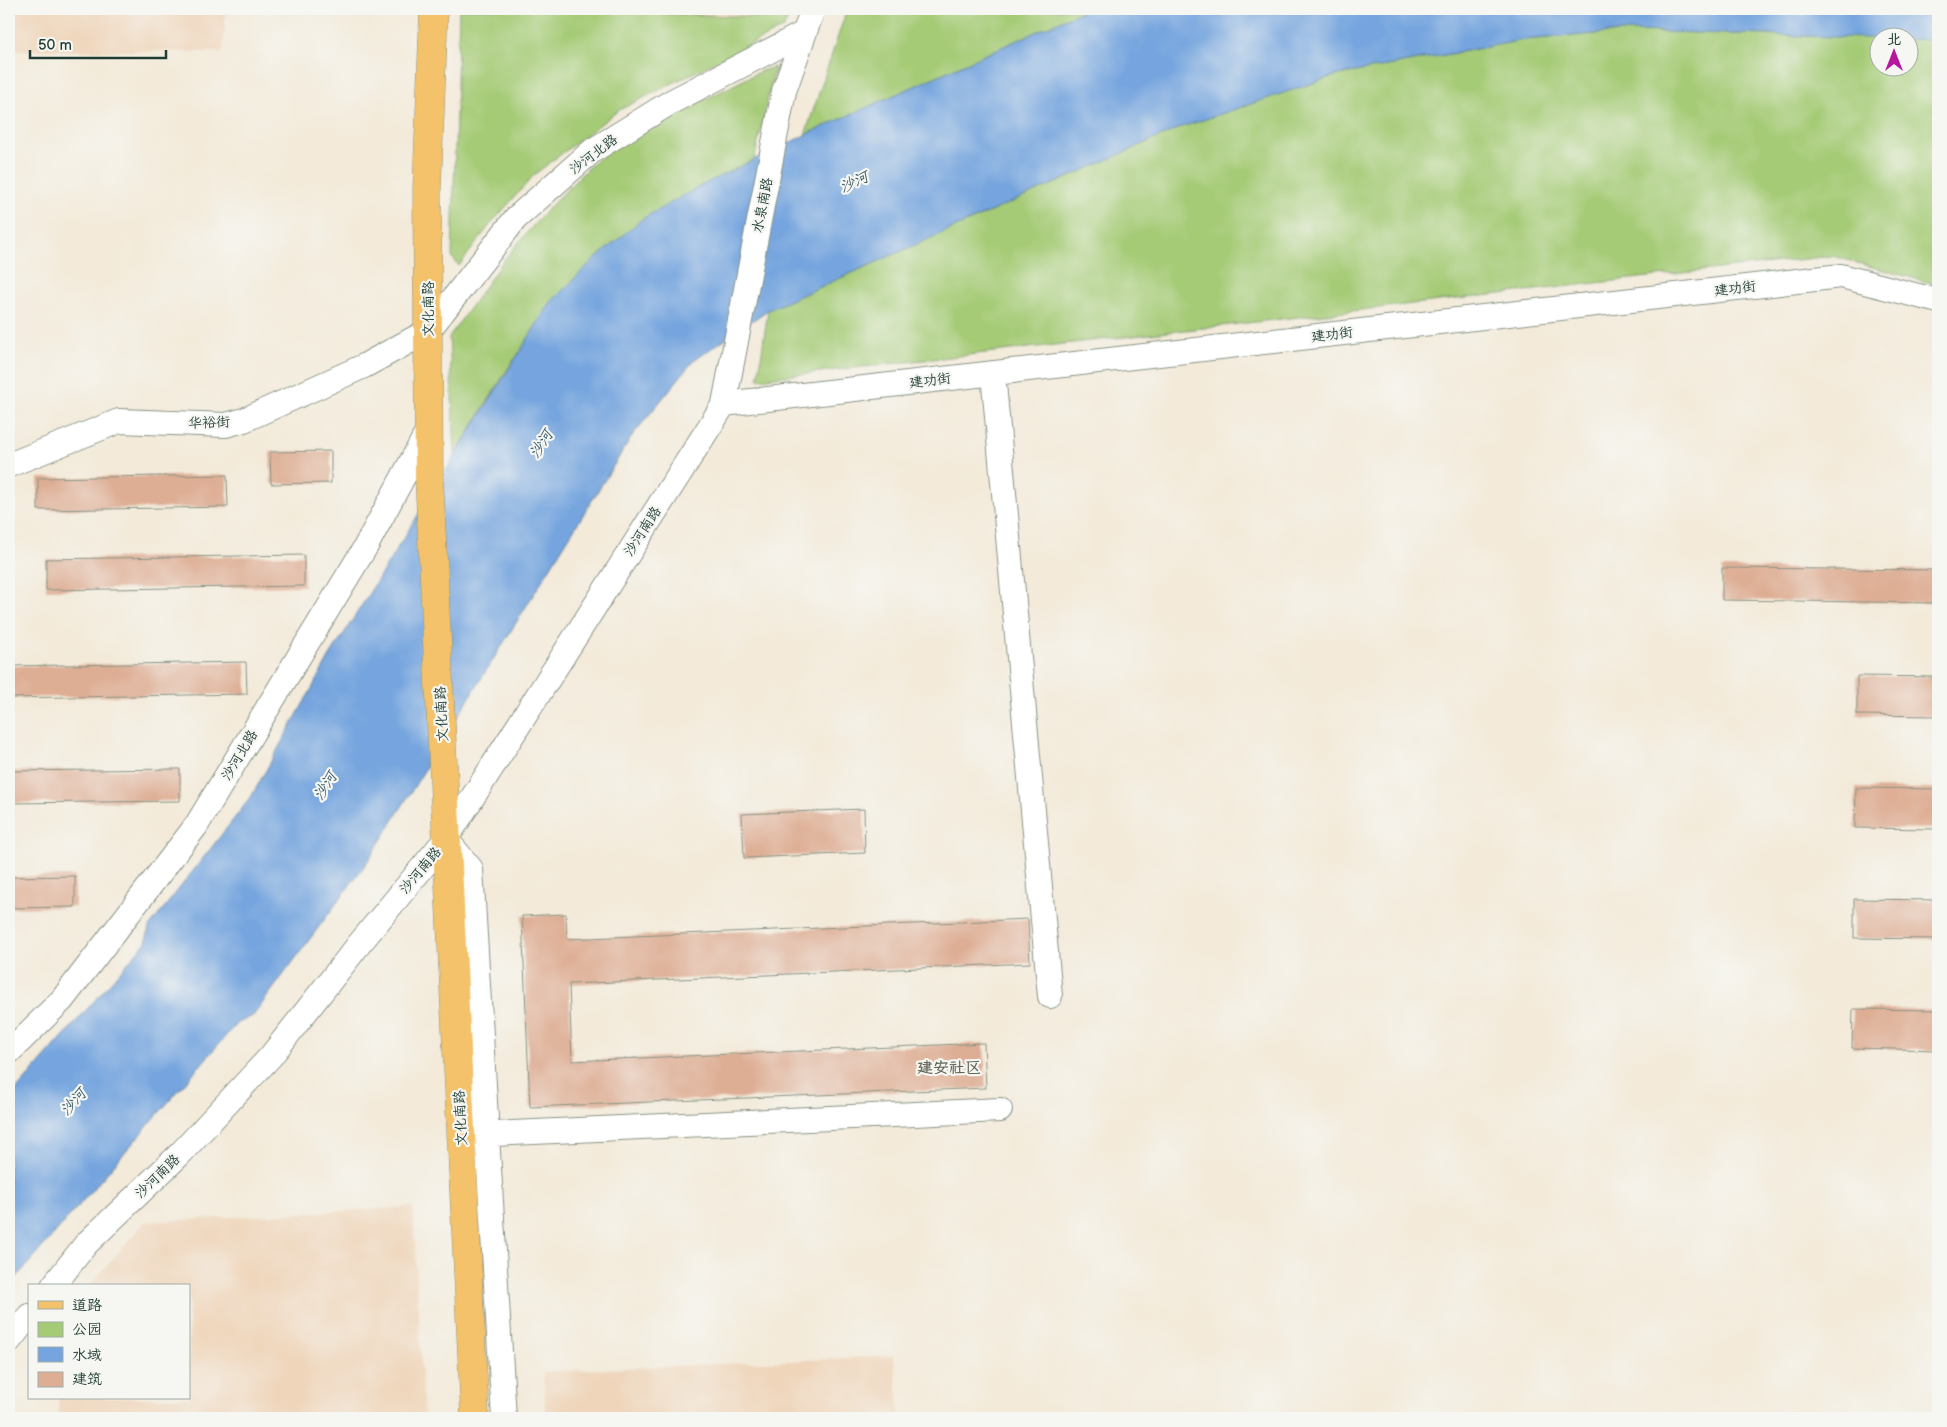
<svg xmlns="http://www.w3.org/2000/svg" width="1947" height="1427" font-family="'Balsamiq Sans','LXGW WenKai TC',sans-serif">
<rect width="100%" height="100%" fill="#f6f6f2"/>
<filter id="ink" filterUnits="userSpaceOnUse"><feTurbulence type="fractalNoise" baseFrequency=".02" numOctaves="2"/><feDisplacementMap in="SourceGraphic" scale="10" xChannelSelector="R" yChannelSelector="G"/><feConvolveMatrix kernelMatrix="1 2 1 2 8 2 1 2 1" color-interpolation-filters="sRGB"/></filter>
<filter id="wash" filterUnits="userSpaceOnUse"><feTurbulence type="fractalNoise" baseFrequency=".0096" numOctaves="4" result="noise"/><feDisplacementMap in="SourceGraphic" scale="20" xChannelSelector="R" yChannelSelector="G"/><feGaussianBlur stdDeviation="1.12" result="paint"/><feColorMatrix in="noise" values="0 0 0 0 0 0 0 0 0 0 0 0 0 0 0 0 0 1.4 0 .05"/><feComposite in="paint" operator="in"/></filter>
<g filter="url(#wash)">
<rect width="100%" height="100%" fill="#f3ead9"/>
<!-- built -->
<path fill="#efd6bb" d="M9,9H226L223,52L9,50Z
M529,9H792L789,18Z
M413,1207L424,1418H59L58,1398H189V1286H89L145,1222Z
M894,1356L900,1418H546L543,1372Z"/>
<!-- green -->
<path fill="#a5cb76" stroke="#628455" d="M459,9H529L789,18L783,28L619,110L535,174L489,226L459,266L452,257Z
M847,9H1087L805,135Z
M1632,31L1879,38L1880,68H1910V39L1938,40V285L1832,256L758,379L768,310L1182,127L1334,76L1523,40Z
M775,67L754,160L704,184L642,219L512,362L455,454L449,337L503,261L543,214L590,166L617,144L761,71Z"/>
<!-- water -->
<path fill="#75a4de" stroke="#4a7089" d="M1087,9H1938V40L1632,31L1523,40L1334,76L1182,127L768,310L694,360L632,436L370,858L253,1016L237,1023L9,1286V1098L146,942L149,927L251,797L330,656L550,303L589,264L642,219L704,184L805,135Z"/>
<g id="blocks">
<!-- building -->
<path fill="#deae94" d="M331,451V483L271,484L270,452Z
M227,475L228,507L38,510V478Z
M304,555V586L46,590V559Z
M1722,568L1938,570V603L1722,600Z
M246,662L247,694L9,698V666Z
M1857,676L1938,677V716L1857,715Z
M180,769V801L9,803V771Z
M1856,788L1938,789V829L1855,828Z
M864,809L865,853L744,858L742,814Z
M75,876V907L9,908V877Z
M1854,899L1938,900V939L1854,938Z
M566,914L567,939L1028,919L1030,963L569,984L572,1061L984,1043L986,1088L530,1107L522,916Z
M1853,1009L1938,1010V1050L1852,1048Z"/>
</g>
</g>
<g filter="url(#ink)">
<use href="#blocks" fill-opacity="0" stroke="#899486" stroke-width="1"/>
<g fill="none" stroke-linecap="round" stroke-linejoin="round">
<defs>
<path id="minor" d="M993,373L1050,996
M724,404L1841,276L1938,301
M9,465L119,421L226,425L244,420L364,366L428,331L516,218L592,151L671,102L804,33
M446,839L471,869L504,1418
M9,1052L62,1000L196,826L366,546L429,429
M472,1135L1000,1110
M53,1286L86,1244L180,1154L271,1056L360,943L446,839L724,404L784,91L813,9
M9,1341L29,1316"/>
<path id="major" d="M434,9L427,189L429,477L475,1418"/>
</defs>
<!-- minor casing -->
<use href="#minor" stroke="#899486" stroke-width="26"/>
<!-- major casing -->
<use href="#major" stroke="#899486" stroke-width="29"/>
<!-- minor -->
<use href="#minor" stroke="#fff" stroke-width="24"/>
<!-- major -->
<use href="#major" stroke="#f3c26a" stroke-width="28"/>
</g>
</g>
<g text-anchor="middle" stroke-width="4.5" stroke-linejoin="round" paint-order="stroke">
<!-- street labels -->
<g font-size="14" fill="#1f3d34" stroke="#f6f6f2">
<text transform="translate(593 154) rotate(-37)" y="5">沙河北路</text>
<text transform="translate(762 205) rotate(-79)" y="5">水泉南路</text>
<text transform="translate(1735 288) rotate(-7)" y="5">建功街</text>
<text transform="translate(428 309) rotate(-90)" y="5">文化南路</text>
<text transform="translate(1332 334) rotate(-7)" y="5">建功街</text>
<text transform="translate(930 380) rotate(-7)" y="5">建功街</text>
<text transform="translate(209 422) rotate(-2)" y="5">华裕街</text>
<text transform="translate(642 531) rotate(-57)" y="5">沙河南路</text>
<text transform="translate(441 714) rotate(-93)" y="5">文化南路</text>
<text transform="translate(239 755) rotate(-59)" y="5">沙河北路</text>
<text transform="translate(420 870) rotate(-50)" y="5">沙河南路</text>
<text transform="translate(460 1118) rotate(-93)" y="5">文化南路</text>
<text transform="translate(157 1176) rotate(-44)" y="5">沙河南路</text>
</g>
<!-- water labels -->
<g font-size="15" font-style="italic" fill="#395c67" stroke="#f6f6f2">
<text transform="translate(854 182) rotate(-25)" y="5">沙河</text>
<text transform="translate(541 444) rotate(-58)" y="5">沙河</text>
<text transform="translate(325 786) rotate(-58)" y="5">沙河</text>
<text transform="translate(73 1102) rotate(-48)" y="5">沙河</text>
</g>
<!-- quarter labels -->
<g font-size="16" font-weight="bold" fill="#626556" stroke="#f6f6f2">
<text x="949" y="1073">建安社区</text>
</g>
</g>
<!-- margin -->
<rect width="1947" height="1427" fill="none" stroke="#f6f6f2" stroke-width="30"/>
<!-- legend -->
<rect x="28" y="1284" width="162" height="115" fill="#f6f6f2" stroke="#a0aca6"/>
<rect x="38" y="1301" width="25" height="8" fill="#f3c26a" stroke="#a0aca6"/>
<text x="72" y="1310" font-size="15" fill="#1f3d34">道路</text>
<rect x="38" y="1322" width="25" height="15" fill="#a5cb76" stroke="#a0aca6"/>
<text x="72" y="1334" font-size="15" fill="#1f3d34">公园</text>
<rect x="38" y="1347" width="25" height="15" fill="#75a4de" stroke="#a0aca6"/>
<text x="72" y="1360" font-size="15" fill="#1f3d34">水域</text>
<rect x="38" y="1372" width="25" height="15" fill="#deae94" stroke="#a0aca6"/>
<text x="72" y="1384" font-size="15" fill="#1f3d34">建筑</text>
<!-- north arrow -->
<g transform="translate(1894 52)"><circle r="24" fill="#f6f6f2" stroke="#a0aca6"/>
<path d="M0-4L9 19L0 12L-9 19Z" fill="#b5179e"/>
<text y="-8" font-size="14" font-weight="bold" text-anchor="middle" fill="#1f3d34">北</text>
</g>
<!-- scale -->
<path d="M30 50v8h136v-8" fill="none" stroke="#1f3d34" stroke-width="2.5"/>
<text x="38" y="50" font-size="15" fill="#1f3d34" stroke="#f6f6f2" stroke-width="4" paint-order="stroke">50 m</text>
</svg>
